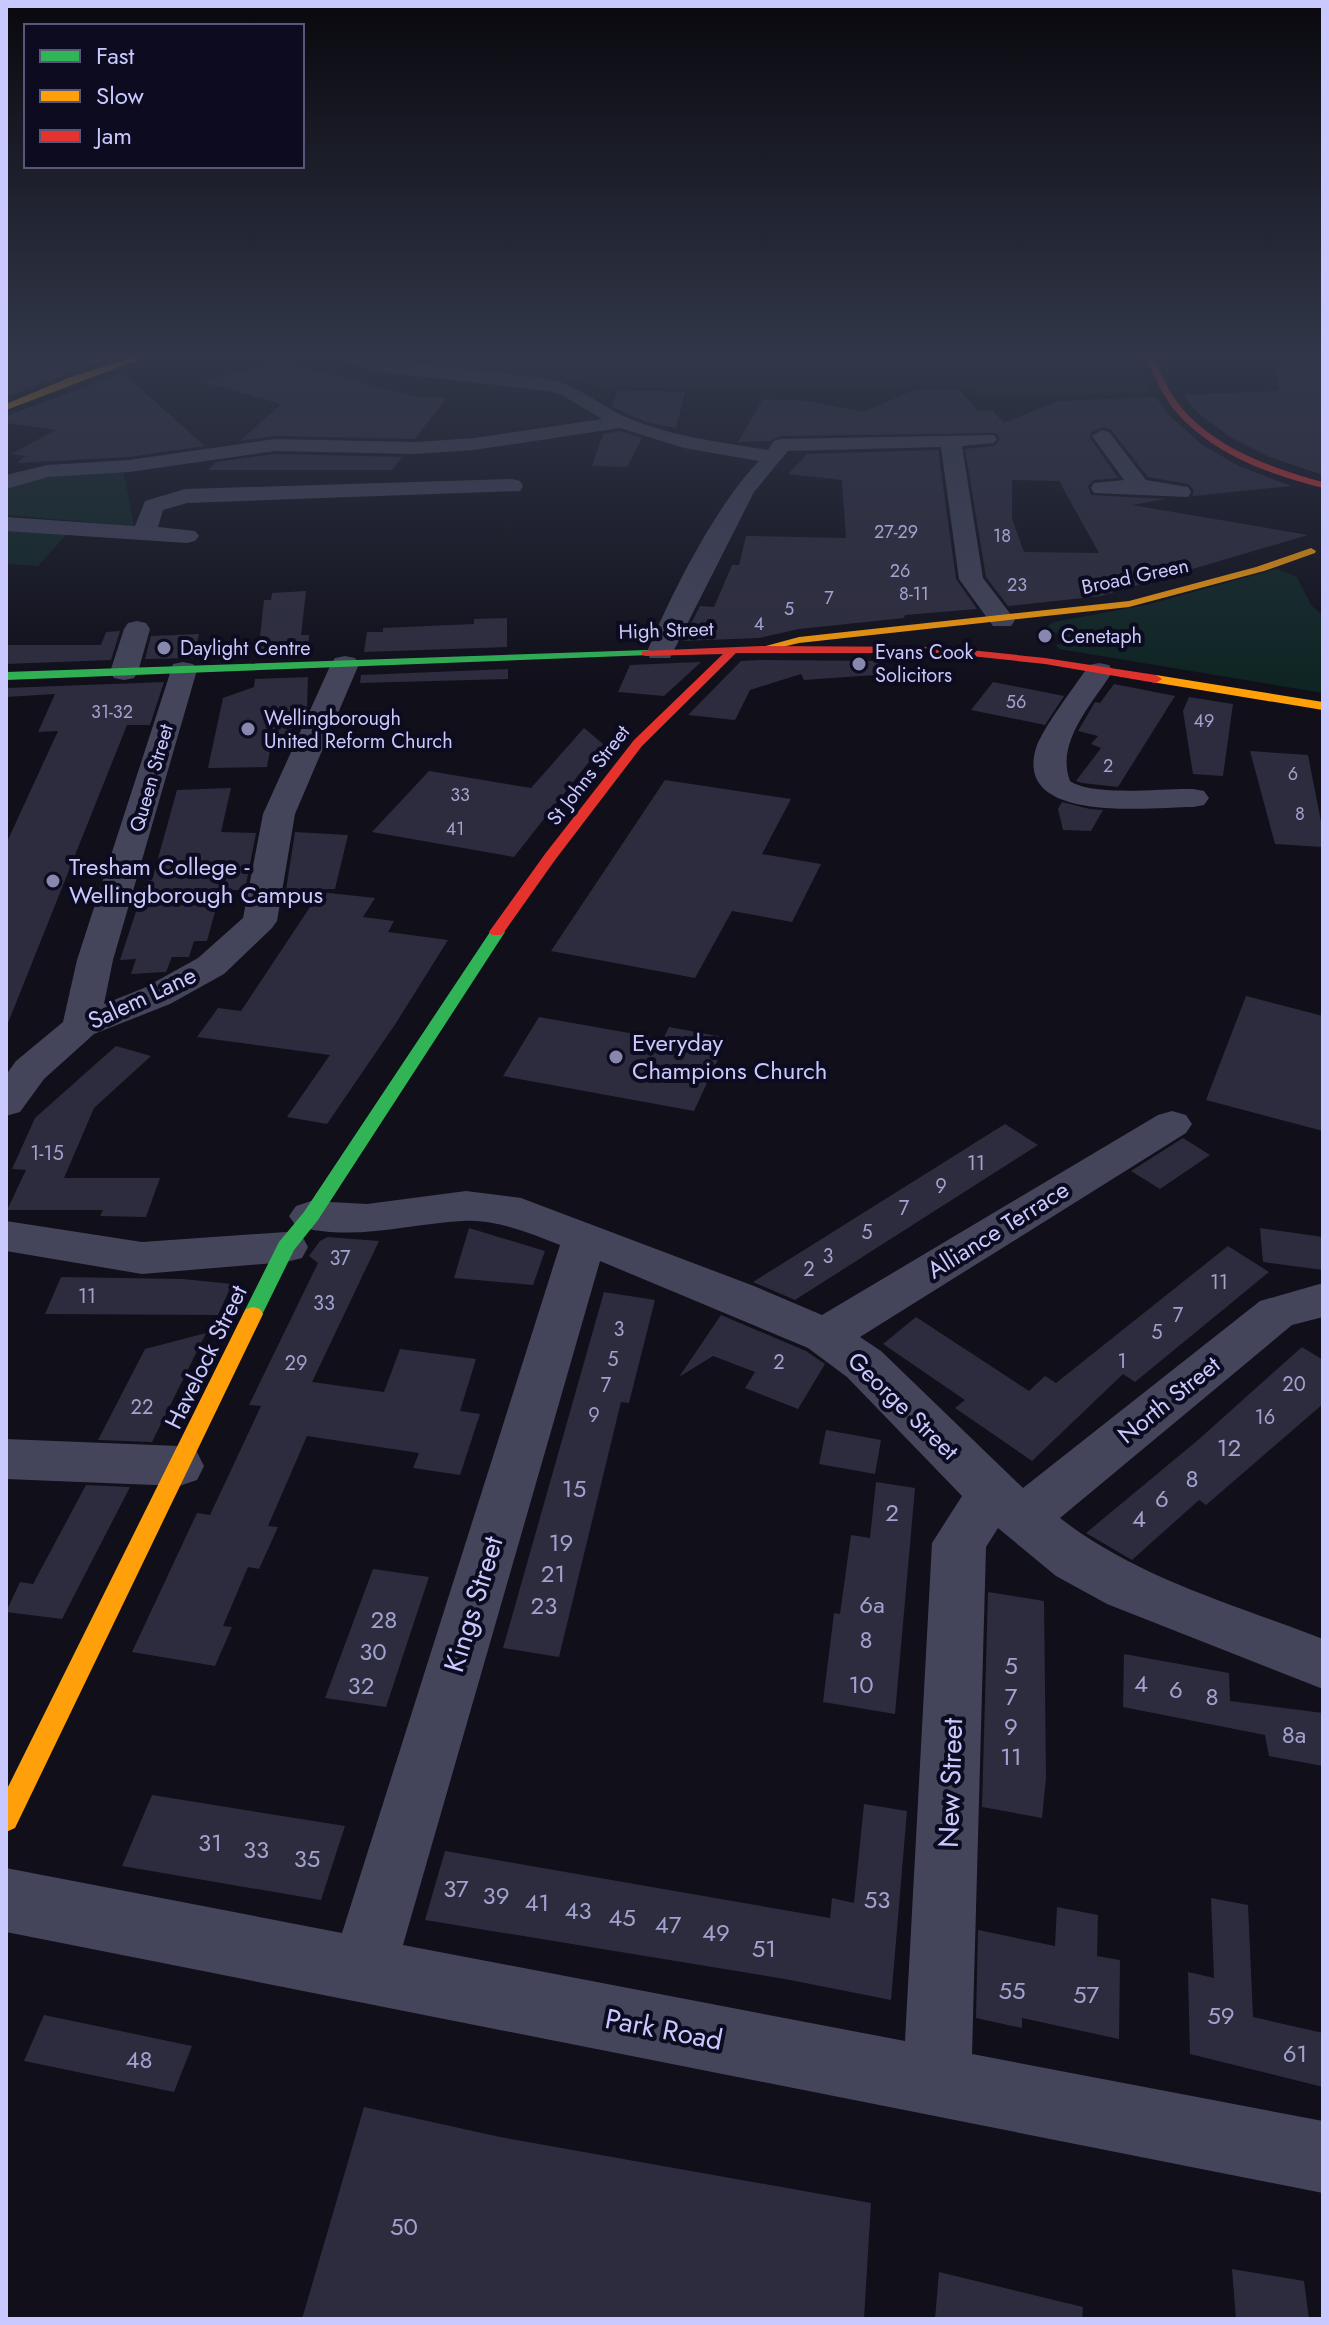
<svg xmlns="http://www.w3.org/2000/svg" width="1329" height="2325" font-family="Jost,sans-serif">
<rect width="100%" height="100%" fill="#100f1a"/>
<!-- green -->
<path fill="#0e2523" d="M383,358H1133L1151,393L976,396L966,385L781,387L759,391L599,385L380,360Z
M123,469L134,526L6,515V489L35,476Z
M6,530L68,533L38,566L6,564Z
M1277,569L1297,577L1311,605L1323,616V693L1059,649L1056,645L1064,642L1065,636L1047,630L1049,625L1054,622L1146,605Z"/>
<!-- building -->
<path fill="#2d2c3e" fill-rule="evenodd" d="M6,358H107L108,359L6,397Z
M1279,358H1323V475L1267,456L1230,437L1198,413L1183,395L1278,391Z
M278,360L417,397L446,398L415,439L275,436L240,441L281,404L204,382Z
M123,373L205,446L129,457L17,463L26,456L11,454L56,430L6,423V416Z
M959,389L978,411L992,410L1004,423L1058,401L1156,397L1168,414L1201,444L1239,466L1291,486L1192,496L1194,490L1188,484L1148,477L1111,430L1103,427L1090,433V438L1118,478L1094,480L1088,486L1091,495L1165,499L1132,505L1308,535L1101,596L1008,606L986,577L965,449L994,446L1000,439L996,433L781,436L770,441L738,442L763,399L808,401L863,412L914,390ZM1012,480L1059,481L1099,553L1024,552L1012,519Z
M618,390L685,392L676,428L646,422L612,407Z
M620,431L642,438L627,467L592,466L603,434Z
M938,450L956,579L977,609L905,615L904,618L799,629L759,638L682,641L700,606L714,607L732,565H739L746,536L846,538L842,480L788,474L807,454Z
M275,454L402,457L392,470H208L216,462Z
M306,591L301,635H309L308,654L258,655L264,600H271L272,593Z
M507,618V647L364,652L367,632H383V628L474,624V619Z
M120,631L111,660L6,664V645H101L106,632Z
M199,634L193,658L145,659L151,636Z
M741,661L761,660L882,661L875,675L804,680L801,674L750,690L735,720L688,715Z
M701,662L664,696L618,692L630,665Z
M508,669V679L360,683L361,675Z
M308,677L307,710L302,721L271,745L267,767L208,768L223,698L254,687L255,679Z
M164,682L150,725H127L6,1028V844L58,731L38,732L55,694L6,697V688Z
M993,682L1064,696L1045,725L971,710Z
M1114,684L1175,696L1118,787L1082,783L1076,781L1101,748L1091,744L1098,736L1078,731L1095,702L1100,703Z
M1189,697L1233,704L1223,776L1193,774L1183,711Z
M584,728L603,744L514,857L372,832L429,771L531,788Z
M1250,751L1308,755L1323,832V847L1275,844Z
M665,780L791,799L762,854L821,864L792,922L732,911L695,978L551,951Z
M231,788L221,832L256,833L245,890H221L207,941H194L189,957H172L166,972L131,974L136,959L120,960L146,881L152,880L177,790Z
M1062,802L1090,809L1103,810L1091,831L1063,830L1058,809Z
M295,832L348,835L335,889L286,890Z
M320,892L375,898L363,917L394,921L388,932L448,940L396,1023L327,1124L287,1117L330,1055L197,1037L218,1008L241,1011Z
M1246,996L1323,1016V1131L1206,1100Z
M539,1017L663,1039L669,1027L728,1038L694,1111L503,1076Z
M116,1046L151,1056L94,1108L64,1178H160L146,1217L100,1216L103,1210H7L26,1170L12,1169L35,1118Z
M1005,1124L1038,1145L795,1300L753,1282Z
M1183,1138L1210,1155L1160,1189L1131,1171Z
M469,1228L545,1251L533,1285L454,1278Z
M1260,1228L1323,1237V1270L1263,1262Z
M328,1237L379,1241L312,1382L384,1392L400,1349L476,1359L460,1411L480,1414L460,1475L413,1468L419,1453L307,1436L268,1526L278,1527L259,1569L248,1567L223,1626L232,1627L215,1666L132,1652L197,1513L210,1515L261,1406L249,1405L318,1263L309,1256L320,1241Z
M1228,1246L1269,1272L1135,1382L1123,1374L1032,1461L955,1408L965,1400L883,1344L916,1317L1029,1391L1045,1376L1056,1383Z
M61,1277L183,1279L232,1284L218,1315L45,1314Z
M604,1292L655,1300L629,1403L621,1402L559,1657L503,1648Z
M721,1315L806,1351L825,1364L798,1409L745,1388L755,1372L713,1356L679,1377Z
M206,1333L152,1442L98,1440L145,1349Z
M1302,1347L1323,1360V1404L1206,1505L1199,1500L1132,1560L1086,1533L1198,1440Z
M826,1430L881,1440L875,1474L819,1464Z
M876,1482L915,1488L895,1714L823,1702L834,1613L840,1614L851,1535L870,1538Z
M86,1485L130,1487L62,1619L6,1612L20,1582L33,1584Z
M373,1569L429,1577L386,1707L325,1698Z
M988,1592L1044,1601L1046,1778L1042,1818L982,1807Z
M1124,1654L1229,1673L1230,1701L1323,1713V1766L1269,1756L1265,1735L1123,1707Z
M152,1795L345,1826L321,1900L122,1866Z
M864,1804L907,1811L891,2000L785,1979L425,1920L445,1851L830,1918L832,1898L854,1903Z
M1211,1898L1248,1905L1253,2017L1323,2033V2087L1190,2054L1188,1972L1214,1978Z
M1057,1907L1098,1915L1097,1956L1120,1960L1119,2039L1022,2018V2028L976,2018L978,1930L1055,1946Z
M44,2015L192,2046L174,2092L24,2061Z
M364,2107L500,2137L871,2203L864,2319H302Z
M1232,2269L1304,2281L1309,2319H1236Z
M939,2272L1083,2307L1082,2319H935Z"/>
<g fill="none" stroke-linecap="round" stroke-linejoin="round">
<!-- street -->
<path fill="#44455b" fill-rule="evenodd" d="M344,358H374L550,379C580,387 601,406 628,418C672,437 722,442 768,450L774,441L781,439L994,435L997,439L994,443L962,446L983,578L1015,620L1011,626H993L959,579L941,447L788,451L754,492L670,658H650L647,652C671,594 716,505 759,461L684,448L620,428L474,450L416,454L275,451L129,472L48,477L6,489V475L47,465L129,460L275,439L416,442L474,438L602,419L560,394L548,391L383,372L347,362Z
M1102,430L1109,432L1146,480L1188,487L1191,492L1188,497L1094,493L1091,488L1094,483L1124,480L1092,436Z
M512,479L520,481L523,486L520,491L187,503L163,510L158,527L195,531L199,536L195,541L187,543L6,531V517L135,526L145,501L185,489Z
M137,621L146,623L150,629L138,672L134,678L124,680L114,678L110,672L124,629L128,623Z
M345,656L355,658L359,664L295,814L277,921L272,928L224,974L170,1004L94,1034L44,1079L20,1112L6,1116V1075L16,1061L63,1022L77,960L173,664L183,662L193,664L197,670L113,960L104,1004L144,988L198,958L243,918L263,814L331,664L335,658Z
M1099,663L1109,665L1113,671C1093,703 1055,742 1070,781C1094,797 1163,788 1193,789L1204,791L1209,798L1204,805L1193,807C1152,807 1013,825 1036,748C1043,727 1076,685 1089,665Z
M1172,1111L1186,1115L1192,1124L1186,1133L860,1337L881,1351L1023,1488L1260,1301L1323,1283V1317L1292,1325L1060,1518C1137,1578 1233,1604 1323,1639V1689L1107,1604L1056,1576L998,1528L986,1547L972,2054L1323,2121V2193L6,1932V1868L342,1933L560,1245C529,1233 497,1219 463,1221C407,1224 352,1242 296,1226L289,1216L296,1206L311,1201L367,1204L466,1191L521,1198L754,1286L822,1315L1158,1115ZM600,1261L808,1348L847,1377L962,1496L932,1543L905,2041L403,1945Z
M6,1221L142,1242L286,1232L302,1236L308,1247L302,1258L286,1262L142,1274L6,1251Z
M6,1439L179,1446L197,1452L204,1466L197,1480L179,1486L6,1479Z"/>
<!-- fast -->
<path fill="#30b455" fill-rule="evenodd" d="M646,650L650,651V655L6,680V672Z
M497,927L505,932L318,1220L294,1250L260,1319H246L243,1314L279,1242L304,1212L492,929Z"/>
<!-- slow -->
<path fill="#ff9f0a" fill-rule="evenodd" d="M131,358H143L6,410V404L71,377Z
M1311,548L1316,551L1315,553L1264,571L1129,607L799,643L761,652L755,649L799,637L1129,601L1256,567Z
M1156,675L1323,702V710L1152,682L1150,679Z
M253,1307L260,1309L263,1314L15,1828L6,1832V1791L243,1314L246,1309Z"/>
<!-- jam -->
<path fill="#e5322d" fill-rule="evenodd" d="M1145,358H1153C1161,373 1167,388 1177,402C1211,447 1271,468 1323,482V488C1268,474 1209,453 1172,407C1161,392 1154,374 1145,358Z
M761,646L942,647L1045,658L1156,675L1162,679L1156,683L1045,664L942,653H736L642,746L555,860L502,935H492L489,932L545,854L634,740L723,654L646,656L642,655V651Z"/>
</g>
<!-- sky -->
<linearGradient id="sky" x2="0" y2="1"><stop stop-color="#09080e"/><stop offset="0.52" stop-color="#313749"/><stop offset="1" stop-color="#313749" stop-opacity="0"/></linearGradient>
<rect width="1329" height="684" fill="url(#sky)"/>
<!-- markers -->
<g fill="#8888af" stroke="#0c0b1f" stroke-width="3">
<circle cx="1045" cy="636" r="8"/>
<circle cx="164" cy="648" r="8"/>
<circle cx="859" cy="664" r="8"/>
<circle cx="248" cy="729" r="8"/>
<circle cx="53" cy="881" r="8"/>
<circle cx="616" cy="1057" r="8"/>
</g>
<g text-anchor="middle" stroke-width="8" stroke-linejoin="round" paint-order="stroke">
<!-- far-number labels -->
<g font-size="18" fill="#a2a2cf">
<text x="896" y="538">27-29</text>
<text x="1002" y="542">18</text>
<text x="900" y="577">26</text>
<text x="1017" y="591">23</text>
<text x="914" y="600">8-11</text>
<text x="829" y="604">7</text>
<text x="789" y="615">5</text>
<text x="759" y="630">4</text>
<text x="1016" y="708">56</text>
<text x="112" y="718">31-32</text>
<text x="1204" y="727">49</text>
<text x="1108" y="772">2</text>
<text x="1293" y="780">6</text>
<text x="460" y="801">33</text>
<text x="1300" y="820">8</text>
<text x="455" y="835">41</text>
</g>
<!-- far-street labels -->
<g font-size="20" fill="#c9c9ff" stroke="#0c0b1f">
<text transform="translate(1135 576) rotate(-12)" y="7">Broad Green</text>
<text transform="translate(666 630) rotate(-2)" y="7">High Street</text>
<text transform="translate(588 775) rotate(-52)" y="7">St Johns Street</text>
<text transform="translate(151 778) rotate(-74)" y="7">Queen Street</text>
</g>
<!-- far-poi labels -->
<g font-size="20" fill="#c9c9ff" stroke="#0c0b1f" text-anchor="start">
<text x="1061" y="643">Cenetaph</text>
<text x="180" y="655">Daylight Centre</text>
<text x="875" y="659">Evans Cook<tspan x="875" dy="23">Solicitors</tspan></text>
<text x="264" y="725">Wellingborough<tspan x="264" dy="23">United Reform Church</tspan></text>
</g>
<!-- number labels -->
<g font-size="20" fill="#a2a2cf">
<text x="47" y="1160">1-15</text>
<text x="976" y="1170">11</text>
<text x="941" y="1193">9</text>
<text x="904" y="1215">7</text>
<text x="867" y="1239">5</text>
<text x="828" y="1263">3</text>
<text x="340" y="1265">37</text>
<text x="809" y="1276">2</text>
<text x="1219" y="1289">11</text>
<text x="87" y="1303">11</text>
<text x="324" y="1310">33</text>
<text x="1178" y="1322">7</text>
<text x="619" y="1336">3</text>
<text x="1157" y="1339">5</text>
<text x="613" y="1366">5</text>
<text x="1122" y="1368">1</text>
<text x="779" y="1369">2</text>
<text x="296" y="1370">29</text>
<text x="1294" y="1391">20</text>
<text x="606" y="1392">7</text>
<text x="142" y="1414">22</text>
<text x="594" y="1422">9</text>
<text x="1265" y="1424">16</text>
</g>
<!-- poi labels -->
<g font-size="24" fill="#c9c9ff" stroke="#0c0b1f" text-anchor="start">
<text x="69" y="875">Tresham College -<tspan x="69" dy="28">Wellingborough Campus</tspan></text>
<text x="632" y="1051">Everyday<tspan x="632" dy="28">Champions Church</tspan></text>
</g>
<!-- street labels -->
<g font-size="24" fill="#c9c9ff" stroke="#0c0b1f">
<text transform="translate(142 998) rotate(-25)" y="8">Salem Lane</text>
<text transform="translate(998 1230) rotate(-32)" y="8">Alliance Terrace</text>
<text transform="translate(206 1357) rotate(-64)" y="8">Havelock Street</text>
<text transform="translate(1169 1400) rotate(-39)" y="8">North Street</text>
<text transform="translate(903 1406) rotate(44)" y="8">George Street</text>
</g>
<!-- near-number labels -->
<g font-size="24" fill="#a2a2cf">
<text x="1229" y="1456">12</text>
<text x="1192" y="1487">8</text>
<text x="574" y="1497">15</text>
<text x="1162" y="1507">6</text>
<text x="892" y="1521">2</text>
<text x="1139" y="1527">4</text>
<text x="561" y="1551">19</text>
<text x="553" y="1582">21</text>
<text x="872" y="1613">6a</text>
<text x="544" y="1614">23</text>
<text x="384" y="1628">28</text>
<text x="866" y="1648">8</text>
<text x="373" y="1660">30</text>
<text x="1011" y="1674">5</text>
<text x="1141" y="1692">4</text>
<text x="861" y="1693">10</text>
<text x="361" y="1694">32</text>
<text x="1176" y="1698">6</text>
<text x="1011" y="1705">7</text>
<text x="1212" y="1705">8</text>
<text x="1011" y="1735">9</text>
<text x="1294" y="1743">8a</text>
<text x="1011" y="1765">11</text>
<text x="210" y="1851">31</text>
<text x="256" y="1858">33</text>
<text x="307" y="1867">35</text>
<text x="456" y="1897">37</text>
<text x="496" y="1904">39</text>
<text x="877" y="1908">53</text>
<text x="537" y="1911">41</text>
<text x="578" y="1919">43</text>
<text x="622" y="1926">45</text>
<text x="668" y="1933">47</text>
<text x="716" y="1941">49</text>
<text x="764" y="1957">51</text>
<text x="1012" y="1999">55</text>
<text x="1086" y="2003">57</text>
<text x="1221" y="2024">59</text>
<text x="1295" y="2062">61</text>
<text x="139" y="2068">48</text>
<text x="404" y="2235">50</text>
</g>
<!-- near-street labels -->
<g font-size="28" fill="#c9c9ff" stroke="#0c0b1f">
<text transform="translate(473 1604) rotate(-73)" y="10">Kings Street</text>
<text transform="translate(950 1783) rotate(-88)" y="10">New Street</text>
<text transform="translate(664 2029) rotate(11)" y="10">Park Road</text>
</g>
</g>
<!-- border -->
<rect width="1329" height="2325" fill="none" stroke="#c9c9ff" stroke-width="16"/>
<!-- legend -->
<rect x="24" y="24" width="280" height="144" fill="#0c0b1f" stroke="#585779" stroke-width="2"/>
<rect x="40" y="50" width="40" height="12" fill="#30b455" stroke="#585779" stroke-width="2"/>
<text x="96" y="64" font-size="24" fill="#c9c9ff">Fast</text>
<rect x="40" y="90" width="40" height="12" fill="#ff9f0a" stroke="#585779" stroke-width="2"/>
<text x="96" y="104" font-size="24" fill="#c9c9ff">Slow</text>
<rect x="40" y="130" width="40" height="12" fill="#e5322d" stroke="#585779" stroke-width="2"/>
<text x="96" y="144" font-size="24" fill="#c9c9ff">Jam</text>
</svg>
